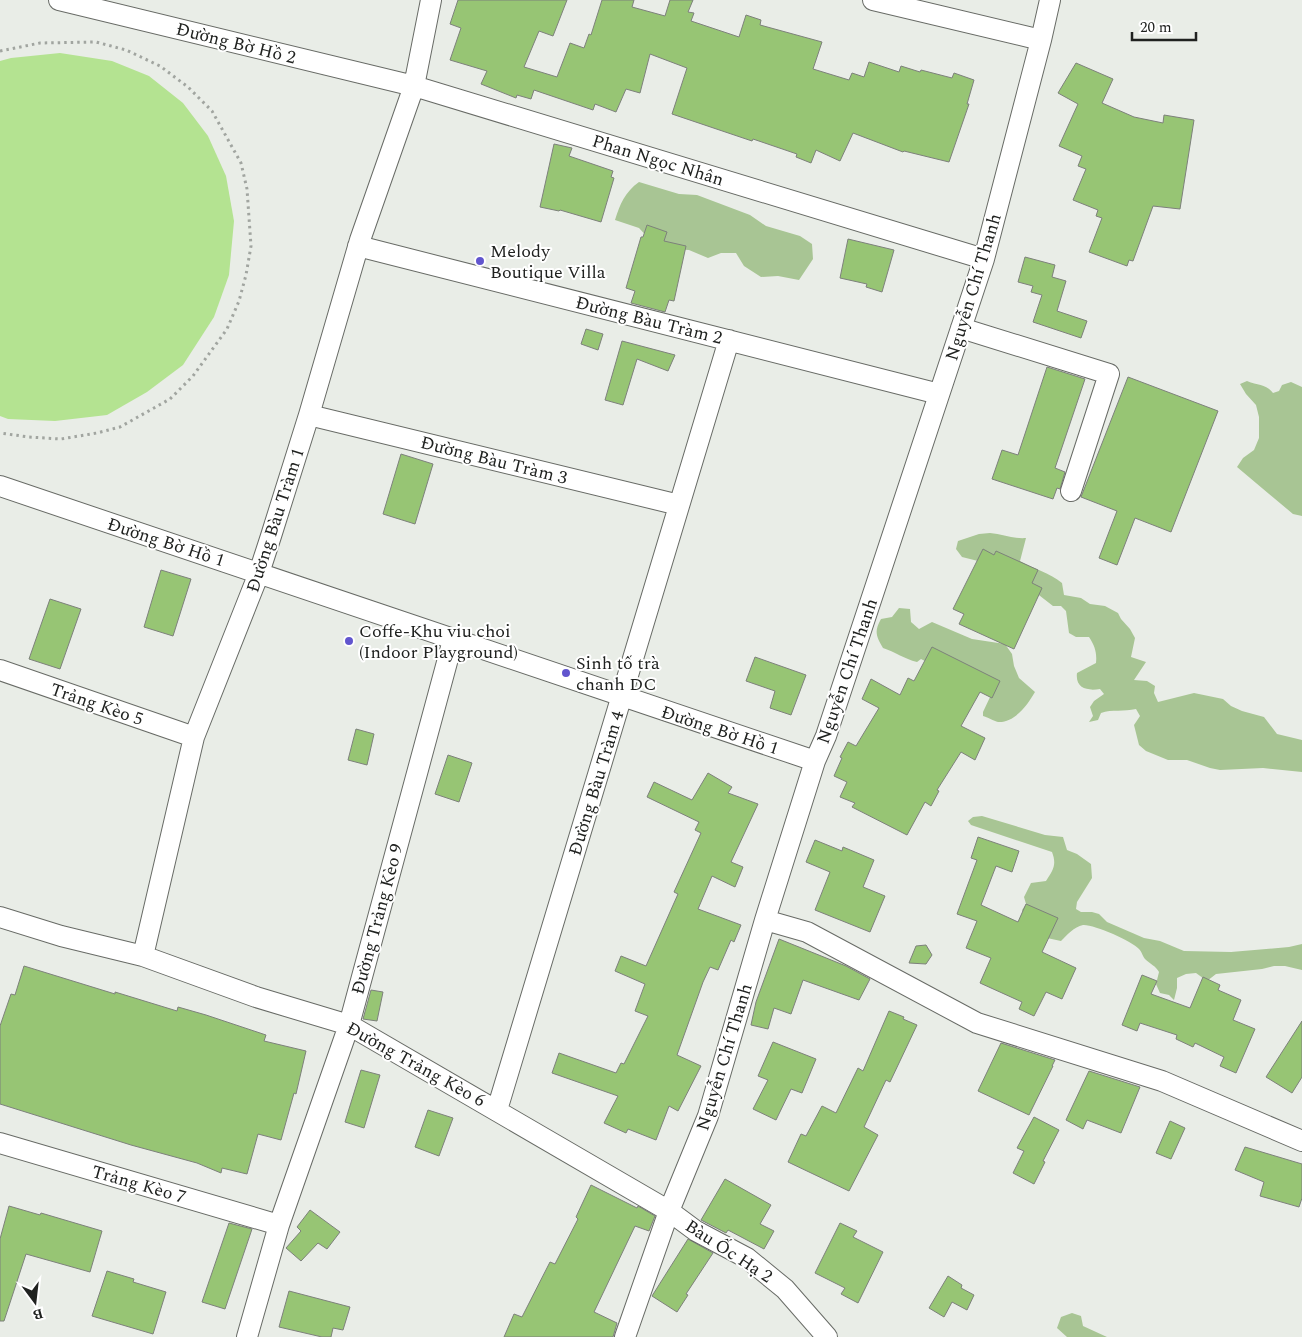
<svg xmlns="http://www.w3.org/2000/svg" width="1302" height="1337" font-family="Spectral,serif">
<rect width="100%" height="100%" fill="#e9ede7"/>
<!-- green -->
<path fill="#a8c594" d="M639,182L679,194L697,195L750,215L766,226L800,236L812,244L813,259L799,280L778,276L761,277L744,266L736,253H721L708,258L689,250L671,249L652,242L639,228L615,220C620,204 625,192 639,182Z
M1247,381C1258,386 1265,383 1273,393L1279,391L1282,385L1291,382L1302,387V516L1293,514L1237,467L1243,458L1254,450L1259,438V417L1256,405L1246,394L1240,384Z
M990,533C1003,534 1013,539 1026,538L1020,561C1034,569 1050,573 1062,583L1064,595L1081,598L1090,604L1105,606L1118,613L1121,619L1130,629L1135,638L1131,657L1146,662L1134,680L1147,681L1155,686L1154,693L1158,702L1194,693L1223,699L1231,706L1242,711L1264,717L1277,734L1302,740V772L1263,768L1220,770L1210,768L1187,760H1168L1146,751L1139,745L1134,725L1140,716L1136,709C1124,712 1112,709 1101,713L1098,720L1089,722L1093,716L1090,707L1094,701L1104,694L1100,689C1088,691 1075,689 1077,673L1096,663C1097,653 1095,646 1089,637H1076L1069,633L1066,611L1061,606H1053L1035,592L978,561L962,557L956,549L958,541L979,534Z
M899,608L910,609L911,622L919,629L932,622L972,639L1005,644L1012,654L1014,666L1019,678L1035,692C1028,704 1015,723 998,722C994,721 987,717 983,716V712L991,695L921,659L917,662C904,659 896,652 883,648C876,636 874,631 881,619L892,617Z
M982,816L1045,835L1063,837L1067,850L1077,854L1091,864L1092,878L1077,902L1076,909L1081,912H1092L1099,914L1107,922L1144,938L1160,941L1184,951L1231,952L1289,947L1302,944V970L1285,966H1274L1262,969L1216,974L1207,981L1196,973L1186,974L1177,978V988L1174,1000L1169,995L1160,993L1156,984L1159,972C1156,966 1150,964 1145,959C1143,957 1142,952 1139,949C1132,941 1093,924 1083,925C1074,927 1067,935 1061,941L1047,938L1027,925L1022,910L1026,904L1024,897L1031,883L1046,881C1053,870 1057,865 1052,852L971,825L968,821L973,817Z
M1072,1313L1081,1316L1083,1326L1107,1337H1067L1057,1328L1061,1317Z"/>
<!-- water -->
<path fill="#b4e391" d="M60,53L112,61L149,76L183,103L208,136L226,176L234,221L229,275L214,317L183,365L147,392L107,415L55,421L8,419L0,416V61L11,58Z"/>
<!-- building -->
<path fill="#97c574" stroke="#7d817b" d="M458,0H567L553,36L539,31L524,67L557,77L570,43L584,48L589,34L591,35L602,0H634L632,7L665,16L670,0H693L688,12L694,13L691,21L739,37L746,15L761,20L760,25L822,42L813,69L849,80L852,73L864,77L869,62L899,72L901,66L920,72L921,70L952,78L954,73L974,80L967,104H969L949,162L904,151L903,152L853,133L840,161L816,150L811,163L796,157L797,154L753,139L752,141L672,114L687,68L650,54L640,93L626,89L616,112L595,104L593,110L534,90L531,99L517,95L516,98L481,84L487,71L450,60L461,28L450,24Z
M1076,63L1113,79L1102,103L1134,117L1163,123L1164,115L1194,120L1180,209L1153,206L1133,261L1129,260L1127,266L1089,252L1102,218L1096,216L1098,210L1073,200L1086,169L1078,166L1082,156L1059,146L1078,104L1058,93Z
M554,144L572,148L569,156L613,171L611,177L614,178L601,222L560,210L559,211L540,207Z
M647,225L667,232L664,241L686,246L674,301L669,300L665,312L631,303L635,291L626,288L641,237H643Z
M848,239L894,250L882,292L866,287L867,284L840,278Z
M1025,257L1055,265L1052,277L1066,281L1057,311L1087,321L1081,338L1033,322L1042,295L1031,292L1033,286L1018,282Z
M586,329L603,334L598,350L581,344Z
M622,341L675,355L668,371L637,359L623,405L605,400Z
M1047,367L1085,379L1055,468L1065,472L1060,489L1057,488L1053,499L992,479L1002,450L1018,455Z
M1128,377L1218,411L1171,532L1135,518L1117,565L1099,558L1117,511L1081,497Z
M401,454L433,464L415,524L383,514Z
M983,549L994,555L996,551L1038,570L1032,583L1042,588L1014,649L959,624L964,614L953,609Z
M161,570L191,579L173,636L144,627Z
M50,599L81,609L60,669L29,659Z
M932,647L1000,681L992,698L980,692L961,726L985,738L975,760L961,752L937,790L939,791L931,806L925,802L907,835L852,807L855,803L840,797L847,782L834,776L842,758L840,757L848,742L856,746L879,708L862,699L871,679L900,695L908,678L914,681Z
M755,657L806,675L791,715L770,708L775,691L746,681Z
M356,729L374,734L367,765L348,760Z
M448,755L472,763L459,802L435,794Z
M708,773L732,787L728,793L758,804L731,862L743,867L735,887L712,876L698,909L741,925L734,942L731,940L718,970L710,967L703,982L677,1055L701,1066L678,1111L669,1106L656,1140L628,1129L626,1133L604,1123L618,1096L552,1073L559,1053L616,1073L621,1063L624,1064L648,1016L635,1011L645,984L615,971L621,956L646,966L678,894L674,892L701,833L695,830L699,822L647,797L654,782L692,800Z
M978,837L1019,851L1012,872L996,866L981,905L1018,922L1026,904L1058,918L1042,952L1076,968L1062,999L1046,992L1034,1016L1019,1009L1022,1002L980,983L991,958L966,948L977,921L957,914L977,860L971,858Z
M815,840L842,851L843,847L874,860L863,887L885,896L870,932L815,910L830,872L806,862Z
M779,939L846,966L870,979L859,1000L803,980L791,1014L774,1008L768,1029L751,1025L756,1002Z
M926,945L932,955L926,964L909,963L916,946Z
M24,966L115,994V992L177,1011L178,1007L206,1015L266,1035L264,1041L306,1051L296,1094L294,1093L281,1140L258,1134L247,1174L222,1168L221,1173L197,1163L131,1145L0,1104V1026L11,994L15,995Z
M1142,975L1157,981L1151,994L1190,1008L1203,977L1220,985L1218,990L1241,1000L1233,1020L1255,1029L1236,1073L1220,1066L1224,1057L1195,1043L1193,1047L1176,1039L1177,1035L1140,1023L1137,1031L1122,1025Z
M371,990L383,992L377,1021L363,1019Z
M889,1011L904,1017L903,1019L917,1025L890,1082L886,1080L864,1127L878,1135L849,1191L788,1162L801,1134L806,1136L822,1106L836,1113L858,1068L863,1071Z
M1302,1021V1077L1292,1093L1266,1077Z
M773,1042L816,1059L802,1093L791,1089L776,1120L753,1109L768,1080L758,1076Z
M1001,1043L1055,1060L1052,1066H1053L1029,1115L978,1091Z
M361,1070L380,1075L364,1128L345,1122Z
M1089,1071L1140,1087L1121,1133L1087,1120L1083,1129L1066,1120Z
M428,1110L453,1118L439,1156L415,1147Z
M1034,1117L1059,1130L1043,1161L1045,1162L1034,1184L1013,1173L1024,1151L1017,1148Z
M1170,1121L1185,1128L1171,1159L1156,1153Z
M1245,1147L1302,1164V1198L1299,1207L1260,1196L1264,1182L1235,1170Z
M725,1179L771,1205L760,1224L774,1231L764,1249L728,1230L726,1233L701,1220Z
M591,1185L637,1208L638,1206L655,1216L649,1231L635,1226L594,1312L617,1323L613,1337H504L514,1314L522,1317L550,1262L555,1264L578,1219L576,1217Z
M9,1206L40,1215L41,1213L102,1231L90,1272L26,1254L4,1321H0V1239Z
M310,1210L340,1232L327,1249L318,1243L301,1261L286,1248L301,1231L297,1227Z
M229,1223L252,1229L225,1309L202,1302Z
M840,1223L857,1231L853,1237L883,1252L858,1303L841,1294L845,1288L815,1273Z
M688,1239L713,1253L686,1294L688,1295L677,1312L652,1296Z
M107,1271L134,1279L133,1282L166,1292L153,1334L92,1316Z
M948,1276L962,1285L961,1288L974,1295L967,1310L952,1302L944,1317L929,1308Z
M289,1291L350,1307L343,1330L333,1328L331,1337H322L279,1327Z"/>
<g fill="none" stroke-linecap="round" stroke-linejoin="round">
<defs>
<path id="minor" d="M59,0L414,86L984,259
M873,0L1041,40
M358,246L939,394
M961,328L1109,374L1071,491
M309,415L679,505
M0,486L815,761
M0,670L194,737
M0,917L61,936L143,956L256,997L349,1025L669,1211L696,1231L747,1258L785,1289L827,1337
M765,920L807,932L977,1023L1162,1081L1302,1141
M143,956L194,737L259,573L271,536L309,415L360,240L414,86L431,0
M497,1110L729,340
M0,1143L279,1225
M247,1337L279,1225L349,1025L453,640
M625,1337L669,1211L708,1116L765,920L815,761L826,736L984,259L1041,40L1050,0"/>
</defs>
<!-- minor casing -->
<use href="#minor" stroke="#686b66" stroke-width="22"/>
<!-- path -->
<path stroke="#a1a5a0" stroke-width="3" stroke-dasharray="2.5 4" stroke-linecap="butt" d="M0,51L40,43L96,42L126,50L160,66L188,87L212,111L241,163L247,189L251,246L246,275L239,301L227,329L193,376L170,399L120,427L97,433L61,439L29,437L0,433"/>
<!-- minor -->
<use href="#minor" stroke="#fff" stroke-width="20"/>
</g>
<!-- markers -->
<g fill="#6155ce" stroke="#fff" stroke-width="2">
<circle cx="480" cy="261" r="5"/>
<circle cx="349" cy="641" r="5"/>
<circle cx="566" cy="673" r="5"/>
</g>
<g text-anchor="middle" stroke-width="4" stroke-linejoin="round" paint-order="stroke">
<!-- street labels -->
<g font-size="18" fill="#202220" stroke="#fff">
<text transform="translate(236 43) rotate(14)" y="6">Đường Bờ Hồ 2</text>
<text transform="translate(658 160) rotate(17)" y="6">Phan Ngọc Nhân</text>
<text transform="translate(973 287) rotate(-73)" y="6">Nguyễn Chí Thanh</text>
<text transform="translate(649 320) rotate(14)" y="6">Đường Bàu Tràm 2</text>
<text transform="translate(494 460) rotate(14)" y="6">Đường Bàu Tràm 3</text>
<text transform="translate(275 520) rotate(-72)" y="6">Đường Bàu Tràm 1</text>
<text transform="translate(166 542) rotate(18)" y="6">Đường Bờ Hồ 1</text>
<text transform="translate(847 671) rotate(-71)" y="6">Nguyễn Chí Thanh</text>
<text transform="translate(97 704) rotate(19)" y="6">Trảng Kèo 5</text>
<text transform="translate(720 730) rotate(18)" y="6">Đường Bờ Hồ 1</text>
<text transform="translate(596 783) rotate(-73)" y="6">Đường Bàu Tràm 4</text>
<text transform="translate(377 919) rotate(-75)" y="6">Đường Trảng Kèo 9</text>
<text transform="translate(724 1057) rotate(-73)" y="6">Nguyễn Chí Thanh</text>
<text transform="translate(416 1064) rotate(29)" y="6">Đường Trảng Kèo 6</text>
<text transform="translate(139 1184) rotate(16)" y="6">Trảng Kèo 7</text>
<text transform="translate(729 1251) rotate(33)" y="6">Bàu Ốc Hạ 2</text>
</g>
<!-- poi labels -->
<g font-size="18" fill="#202220" stroke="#fff" text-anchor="start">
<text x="490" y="257">Melody<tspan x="490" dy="21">Boutique Villa</tspan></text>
<text x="359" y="637">Coffe-Khu viu choi<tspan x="359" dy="21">(Indoor Playground)</tspan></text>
<text x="576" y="669">Sinh tố trà<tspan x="576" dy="21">chanh DC</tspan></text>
</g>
</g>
<!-- north arrow -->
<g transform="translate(35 1302) rotate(165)" stroke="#ffffff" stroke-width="4" paint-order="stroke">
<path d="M0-4L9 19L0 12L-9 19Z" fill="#202220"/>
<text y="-8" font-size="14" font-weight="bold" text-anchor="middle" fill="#202220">B</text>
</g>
<!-- scale -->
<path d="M1132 32v8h64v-8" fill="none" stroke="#202220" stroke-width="2.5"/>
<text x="1140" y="32" font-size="15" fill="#202220" stroke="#ffffff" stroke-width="4" paint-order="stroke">20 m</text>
</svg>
